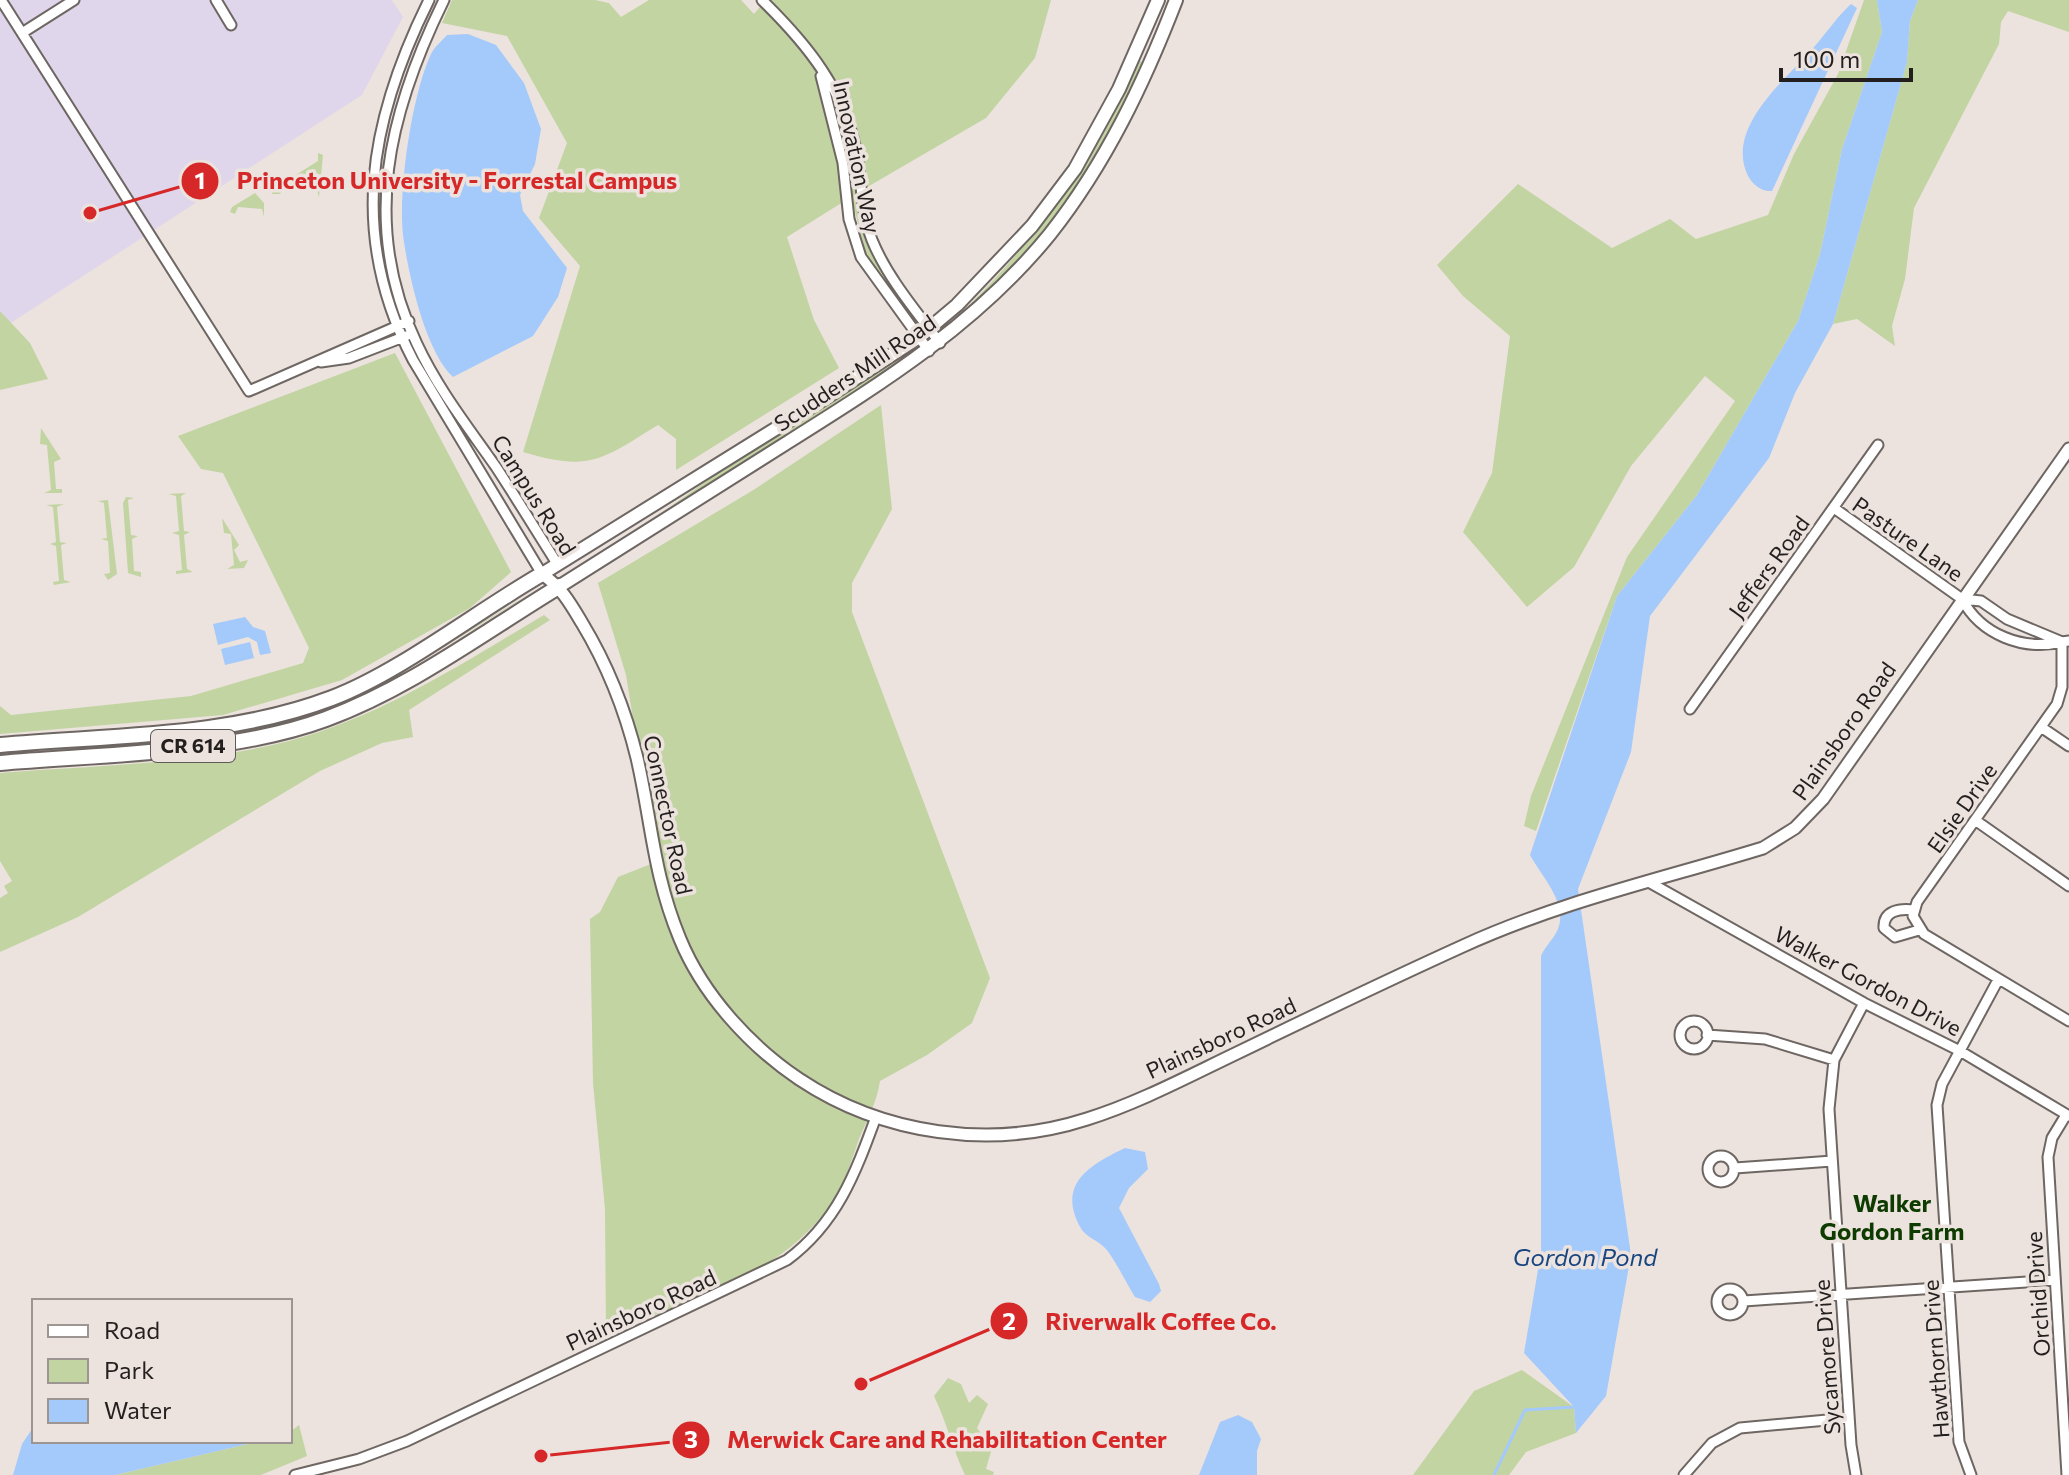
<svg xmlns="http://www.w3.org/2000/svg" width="2069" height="1475" font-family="Commissioner,sans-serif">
<rect width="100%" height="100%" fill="#ece3de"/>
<!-- education -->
<path fill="#e0d6eb" d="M0,0H392L403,17L362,95L0,330Z"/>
<!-- green -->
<path fill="#c2d4a2" d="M452,0H595L609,3L621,17L649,0H741L754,14L766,0H1051L1035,58L986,118L857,193L867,241L901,296L896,300L867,256L851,197L787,237L814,320L839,368L676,470V439L658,425C601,460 590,472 523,452L580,266L539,218L567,143L507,36L442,23Z
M1864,0H1877L1882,32L1842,149L1820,254L1798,321L1697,495L1617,596L1536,831L1524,826L1531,796L1627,557L1735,401L1705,376L1631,466L1574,567L1527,607L1463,532L1492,473L1510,336L1463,296L1437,265L1518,184L1612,248L1670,219L1696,239L1768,215L1794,154L1838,74Z
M1918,0H2069V32L2008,11L2001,22L1999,44L1914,208L1905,279L1892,326L1895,346L1857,319L1833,324L1907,62L1910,21Z
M1140,61L1143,63C1131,88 1121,116 1108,141C1069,214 1008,282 942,330C1028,255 1090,162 1140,61Z
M318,153L323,155L319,197L317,190L283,188L280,194H272L270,183L278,178L283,183L318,161Z
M255,193L264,203V217L262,209L238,207L235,214L230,212L232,207Z
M0,311L30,343L48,379L0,390Z
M912,349L914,352L796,433L653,519L725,468Z
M395,353L511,572L470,608L342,680L223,715L0,734V706L11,715L191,696L303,663L309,648L223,473L201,469L178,436Z
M881,405L892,509L852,583V612L990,978L972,1023L927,1055L880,1081C877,1102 867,1120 859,1139C851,1162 844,1186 829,1207C778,1277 685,1304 606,1332L605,1209L593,1083L590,919L600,912L618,877L656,862L626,675L598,583L755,489Z
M41,428L61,459L54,462L56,489H62V493H44L51,490L47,445L40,444Z
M186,493L181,496L184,531L190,532L184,535L187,569L193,572L176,574V571L182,570L179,535L172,533L179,531L176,496L168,494Z
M126,497L134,498L128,500L131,535L138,536L132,539L134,571L141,572V577L128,573L123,503Z
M108,500L117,574L108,580L104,574L110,573L108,541L101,539L107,538L104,503L98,501Z
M64,504L57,507L60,542L67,543L61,545L64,580L71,582L54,585L53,582L59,581L56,546L50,544L56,542L53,507L46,505Z
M222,518L239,545L234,550L240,562L248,560L244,568L227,569L234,565L231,534L224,533Z
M533,592L351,704L312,719L311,716L392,677Z
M544,615L550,620L409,710L413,737L382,743L320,771L78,917L0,952V898L8,893L4,886L12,881L0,861V773C96,765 195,765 289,741C381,717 463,663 544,615Z
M1522,1370L1574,1407L1576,1433L1526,1452L1509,1475H1413L1474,1391Z
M948,1378L961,1384L969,1403L977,1395L988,1404L977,1428L992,1448L986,1469L994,1472L993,1475H965C952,1448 947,1423 934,1396Z
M299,1425L307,1456L261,1475H115L260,1441H290V1432Z"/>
<!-- water -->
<path fill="#a4c9fb" d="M1877,0H1918L1910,21L1907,62L1833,324L1795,393L1769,458L1650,616L1631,752L1578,889L1631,1255L1606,1396L1576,1433L1574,1407L1524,1353L1541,1252V956C1545,946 1554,939 1558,929C1568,903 1542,877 1530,855L1617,596L1697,495L1798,321L1820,254L1842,149L1882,32Z
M1851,4L1857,8L1772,191C1762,192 1753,185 1748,176C1724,127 1788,78 1815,46C1827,32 1837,17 1851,4Z
M468,34L496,45L524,83L541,129L535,164L520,195L523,211L567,268L558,297L533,336L453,377C425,351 408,273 403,235C398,190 412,94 431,54C434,47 442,41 447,35Z
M245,617L253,627L265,631L271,653L260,655L257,642L248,637L218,645L213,624Z
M250,642L254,658L225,665L221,649Z
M1125,1148L1145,1152L1148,1169L1129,1188L1119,1208L1159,1284L1161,1291L1150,1302L1135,1297C1125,1281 1117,1263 1106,1249C1099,1241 1088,1238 1082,1230C1055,1185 1089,1165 1125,1148Z
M1238,1415L1252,1422L1261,1439L1257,1451V1475H1199L1220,1422Z
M34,1426V1441H260L115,1475H13L22,1444Z"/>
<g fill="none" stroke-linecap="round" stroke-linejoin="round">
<!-- stream -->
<path stroke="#a4c9fb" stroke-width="3" d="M1494,1475L1525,1410L1574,1407"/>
<defs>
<path id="minor" d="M1,0L249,391L409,321
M216,0L231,25
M429,0C369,121 348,235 413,360L542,574
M444,0C389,112 360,225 417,344C438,389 468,427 496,467C517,499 537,532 558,565
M762,0C807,44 845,90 857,155C862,184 861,212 872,240C887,277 916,311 940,343
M22,33L74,0
M821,76L843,163L849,219L861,257L929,351
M321,362L349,358L406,336
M1834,508L1962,599C1981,635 2023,651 2062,642L2007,619L1981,601L1962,599
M2069,641L2062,642V687L2057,704L1917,902L1913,916L1924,934L2069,1021
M1690,709L1878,445
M2041,727L2069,746
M1975,820L2069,886
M1647,881L1864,1003L1960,1051L2069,1116
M1914,910C1899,908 1883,911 1884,928L1895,937L1919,930
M1680 1035a14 14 0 1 1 28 0a14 14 0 1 1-28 0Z
M1707,1035L1765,1039L1834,1060
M2066,1115L2052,1138L2048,1157L2067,1475
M1708 1169a13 13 0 1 1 26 0a13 13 0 1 1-26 0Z
M1735,1168L1832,1161
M1717 1302a13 13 0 1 1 26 0a13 13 0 1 1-26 0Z
M1744,1301L2055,1280
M295,1475L359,1459L407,1441L787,1260C837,1223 855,1174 876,1117
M1684,1475L1712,1443L1740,1428L1849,1418
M1856,1475L1851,1445L1829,1109L1834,1060L1864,1003
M1971,1475L1959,1442L1937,1105L1942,1084L1998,980"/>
<path id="tertiary" d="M542,574C561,587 570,603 582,623C608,666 625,709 637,758C652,823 653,874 680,939C703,995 750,1046 799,1079C883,1135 991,1150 1087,1119C1138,1103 1187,1077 1235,1054C1311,1017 1386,981 1463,946C1559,902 1662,879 1763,848L1795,828L1823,799L2069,449"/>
<path id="secondary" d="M542,574L830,395L919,337L957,305L1032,226L1075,169L1119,89L1158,0
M560,586C635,539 710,491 785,444C882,383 977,324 1050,234C1106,163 1144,83 1176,0"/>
<path id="trunk" d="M0,745C110,735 227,738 332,698C400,672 476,612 542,574
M0,763C102,754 232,754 326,719C410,688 484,632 560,586"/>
</defs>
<!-- minor casing -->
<use href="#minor" stroke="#6e6662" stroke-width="13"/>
<!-- tertiary casing -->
<use href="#tertiary" stroke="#6e6662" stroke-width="15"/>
<!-- secondary casing -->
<use href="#secondary" stroke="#6e6662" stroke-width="16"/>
<!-- trunk casing -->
<use href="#trunk" stroke="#6e6662" stroke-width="18"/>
<!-- minor -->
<use href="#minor" stroke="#fff" stroke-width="9"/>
<!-- tertiary -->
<use href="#tertiary" stroke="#fff" stroke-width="11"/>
<!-- secondary -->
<use href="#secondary" stroke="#fff" stroke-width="12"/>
<!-- trunk -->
<use href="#trunk" stroke="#fff" stroke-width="14"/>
</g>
<g text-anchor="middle" stroke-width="7" stroke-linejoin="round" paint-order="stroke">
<!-- shield labels -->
<rect fill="#ece3de" stroke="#5f5a58" stroke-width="2" x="151" y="730" width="84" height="32" rx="6"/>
<g font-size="20" font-weight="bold" fill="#231f1e">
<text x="193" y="753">CR 614</text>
</g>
<!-- street labels -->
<g font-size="22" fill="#231f1e" stroke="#ece3de">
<text transform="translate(857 157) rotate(78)" y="8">Innovation Way</text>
<text transform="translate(855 373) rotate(-34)" y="8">Scudders Mill Road</text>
<text transform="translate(534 495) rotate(58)" y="8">Campus Road</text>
<text transform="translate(1908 539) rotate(35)" y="8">Pasture Lane</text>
<text transform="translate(1769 567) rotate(-54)" y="8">Jeffers Road</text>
<text transform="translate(1844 731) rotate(-55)" y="8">Plainsboro Road</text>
<text transform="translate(1962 808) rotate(-55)" y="8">Elsie Drive</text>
<text transform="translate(668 815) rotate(78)" y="8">Connector Road</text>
<text transform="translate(1868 981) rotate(28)" y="8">Walker Gordon Drive</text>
<text transform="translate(1221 1038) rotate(-25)" y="8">Plainsboro Road</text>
<text transform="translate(2038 1294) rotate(-94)" y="8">Orchid Drive</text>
<text transform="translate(641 1310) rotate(-25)" y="8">Plainsboro Road</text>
<text transform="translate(1827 1357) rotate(-94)" y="8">Sycamore Drive</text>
<text transform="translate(1936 1359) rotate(-94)" y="8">Hawthorn Drive</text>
</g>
<!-- neighbourhood labels -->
<g font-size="24" font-weight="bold" fill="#0e3b00" stroke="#ece3de">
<text x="1892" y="1212">Walker<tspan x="1892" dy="28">Gordon Farm</tspan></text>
</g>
<!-- water labels -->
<g font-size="24" font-style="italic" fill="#174580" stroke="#ece3de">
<text x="1585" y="1266">Gordon Pond</text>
</g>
</g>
<!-- callouts -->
<path fill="none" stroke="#d62828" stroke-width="3" d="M90 213L200 181M861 1384L1009 1321M541 1456L691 1440"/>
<g fill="#d62828" stroke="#ece3de" stroke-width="3">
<circle cx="90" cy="213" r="8"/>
<circle cx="861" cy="1384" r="8"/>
<circle cx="541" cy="1456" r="8"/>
<circle cx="200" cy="181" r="20"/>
<circle cx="1009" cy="1321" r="20"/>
<circle cx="691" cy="1440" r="20"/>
</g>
<g font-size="24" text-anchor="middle" font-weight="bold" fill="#fff">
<text x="200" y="189">1</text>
<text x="1009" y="1330">2</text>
<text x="691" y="1448">3</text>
</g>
<g font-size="24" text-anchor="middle" font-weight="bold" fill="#d62828" stroke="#ece3de" stroke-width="7" stroke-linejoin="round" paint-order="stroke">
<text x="457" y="189">Princeton University - Forrestal Campus</text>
<text x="1161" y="1330">Riverwalk Coffee Co.</text>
<text x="947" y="1448">Merwick Care and Rehabilitation Center</text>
</g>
<!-- legend -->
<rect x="32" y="1299" width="260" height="144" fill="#ece3de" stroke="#9c9591" stroke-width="2"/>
<rect x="48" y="1325" width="40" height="12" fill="#ffffff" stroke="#9c9591" stroke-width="2"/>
<text x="104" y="1339" font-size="24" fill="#231f1e">Road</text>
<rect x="48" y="1359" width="40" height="24" fill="#c2d4a2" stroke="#9c9591" stroke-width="2"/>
<text x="104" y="1379" font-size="24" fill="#231f1e">Park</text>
<rect x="48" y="1399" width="40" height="24" fill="#a4c9fb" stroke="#9c9591" stroke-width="2"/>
<text x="104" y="1419" font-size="24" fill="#231f1e">Water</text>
<!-- scale -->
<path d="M1781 68v12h130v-12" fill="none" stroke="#231f1e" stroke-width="4"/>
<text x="1793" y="68" font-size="24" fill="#231f1e" stroke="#ece3de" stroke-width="6" paint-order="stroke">100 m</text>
</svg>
